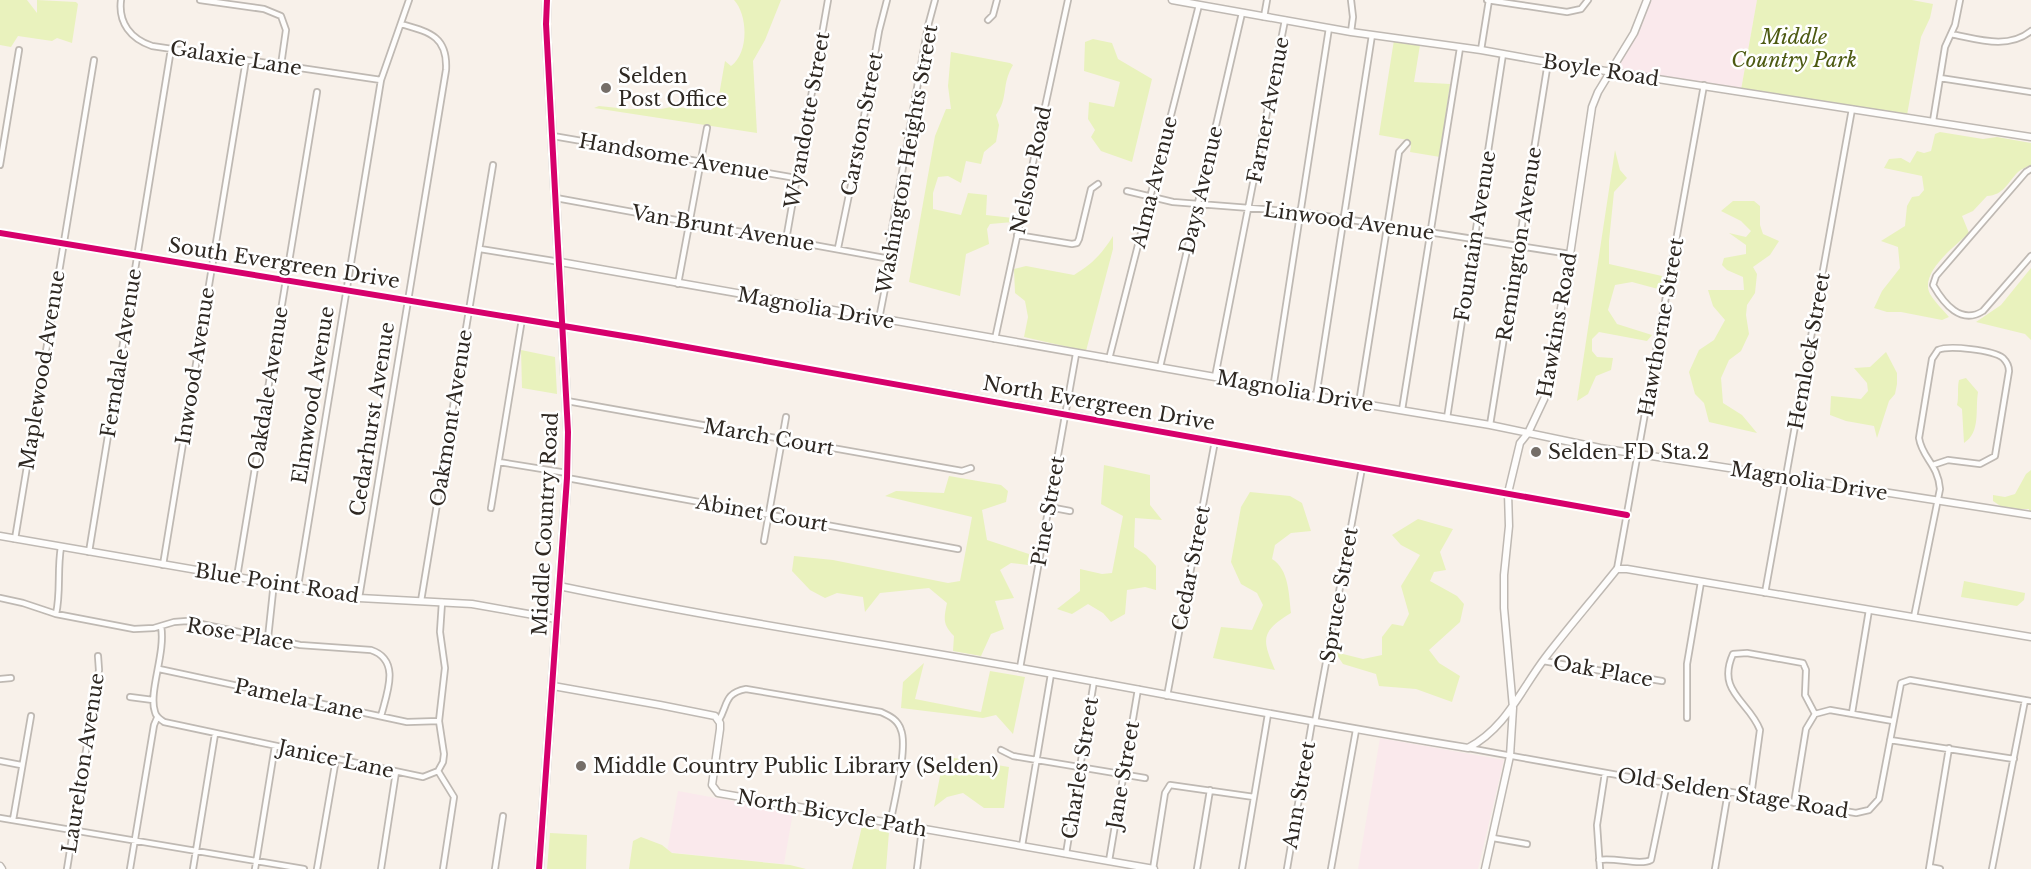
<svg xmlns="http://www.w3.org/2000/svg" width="2031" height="869" font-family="'Libre Baskerville',serif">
<rect width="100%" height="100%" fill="#f8f1ea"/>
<!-- education -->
<path fill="#fae9ec" d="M1647,0H1757L1741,90L1615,70Z
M1380,738L1504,760L1478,869H1358Z
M678,791L793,812L784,864L667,852Z"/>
<!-- green -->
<path fill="#e9f2bd" d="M0,0H27L37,13V0L76,2L78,4L72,43L57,38L52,41L18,36L11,47L0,45Z
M734,0H781L765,40L753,61L757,133L594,108L599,106L628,109H661L671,107L711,110L718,101L725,61L731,66C749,53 748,15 734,0Z
M1757,0H1912L1933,4L1930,18L1921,37L1907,115L1741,90Z
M1093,39L1112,43L1118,59L1152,79L1132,162L1101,151L1091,137L1095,130L1088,119L1089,102L1114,107L1120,82L1084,71L1085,42Z
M1394,40L1420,45L1414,82L1450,84L1440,157L1410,152L1411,146L1408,140L1379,135Z
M951,52L1010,63L1013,65C1001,85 1009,97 996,115L999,125L996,142L984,152L981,164L966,161L961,183L948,176L938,177L933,193V209L961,215L968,193L987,195L986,215L1013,218V222L990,224L987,229L989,244L966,254L960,296L909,282L935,136L946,109H951L948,86Z
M1940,132L1983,139L1997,137L2031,143V165C2026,167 2021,169 2018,172C2007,183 2004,195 1987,196L1973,211L1962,216L1969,233C1955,246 1919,273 1930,294C1935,302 1943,310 1949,317L1942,320L1901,312H1887L1874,308L1882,291L1900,268L1898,247L1881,241L1905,226L1907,206L1912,197L1919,196L1924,190L1922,176L1884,168L1889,159L1901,158L1910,163L1917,151L1924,153L1931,151L1935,134Z
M1615,150L1620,170L1627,178L1614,192L1609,241V264L1662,276L1661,285L1658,289L1632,282L1615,285L1608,310L1617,324L1652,335L1647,341L1599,332L1592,339V351L1597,357L1613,358L1611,370L1596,376L1588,394L1577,401Z
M1733,201H1754L1760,206V225L1763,234L1779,241L1770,255L1753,267L1757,274L1755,293L1747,305L1746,315L1749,334L1741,351L1729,360L1721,378L1723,403L1742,415L1757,433L1709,422L1704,403L1695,394L1689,372L1699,350L1714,340L1725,320L1713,306L1708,290H1744L1743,277L1727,270L1722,265L1724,258L1746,254V245L1729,233L1746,237L1751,231L1741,221L1721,211Z
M1113,236V249L1086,351L1024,337L1028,317L1025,301L1015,293L1014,269L1026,266L1074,275C1093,263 1101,255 1113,236Z
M2031,268V340L2025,334L1976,322L2001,305Z
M521,350L555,357L557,394L522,388Z
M1886,352L1897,373V384L1895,394L1889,401L1877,438L1874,426L1846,421L1830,415L1831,396L1861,399L1868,391L1867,383L1854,368L1870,367Z
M1966,378L1978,392C1975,410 1981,432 1964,443L1962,409L1957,405C1959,397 1957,388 1959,380Z
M1104,465L1150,475V505L1162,520L1135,518L1134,547L1146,555L1156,566V590L1145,587L1127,590L1125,614L1111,622L1103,613L1088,604L1072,614L1057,609L1080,591V569L1102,574L1112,573L1123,516L1101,504Z
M2031,470V514L2029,513V509H2005L1993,501V495L2005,497L2015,494L2026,474Z
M949,476L1001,485L1008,491L1006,502L982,510L987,540L1029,554L1028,565L1011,563L1000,570L1014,598L995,601L1004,629L991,634L981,656L953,651L954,636C942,624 944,618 947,603L929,588L880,593L865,612L863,597L837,593L825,598L810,590L792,571L794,556L833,560L948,583L960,581L972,517L885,496L896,491L944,493Z
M1250,492L1290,496L1302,503L1311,531L1291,533L1275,545L1272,559C1289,569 1289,595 1291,613C1260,632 1262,639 1275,670L1213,658L1221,627L1252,630L1263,605L1257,593L1241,584L1231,562L1241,507Z
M1418,519L1453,529L1440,552L1446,570L1434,572L1430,581L1457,596L1464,604L1460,622L1429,650L1439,663L1460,676L1452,702L1416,689L1379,686L1376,674L1343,664L1335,652L1363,659L1382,655V637L1392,624L1403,626L1409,614L1401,586L1420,555L1401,545L1392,535Z
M1964,581L2025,593L2024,600L2017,606L1961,597Z
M924,663L915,699L981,712L990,671L1025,677L1013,734L996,715L983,718L901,708L903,682Z
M954,758L1009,767L1004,808H984L963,793L947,797L934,807L941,771Z
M862,826L889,832L886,869H852Z
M550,833L587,835L586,869H547Z
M641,837L662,845L672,853L790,865L806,869H629L633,841Z"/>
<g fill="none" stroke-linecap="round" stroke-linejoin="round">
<defs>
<path id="street" d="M121,0C118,23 131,39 152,46L381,80
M200,0L264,9L281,16L286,30L281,65
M1351,0L1353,17L1351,32
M1487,0L1567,12L1581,9L1588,0
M1264,17L1267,0
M988,20L993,15L997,0
M1951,34C1977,39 2008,50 2031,31
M1481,50L1489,0
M1940,78L2031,92
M1933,121L1945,47L1955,25L1960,0
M553,136L796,178
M0,165L19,50
M2031,169L2026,172L1936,276L1933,285C1944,304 1961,325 1983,311L2031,256
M1127,191L1173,202L1300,212L1570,254
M556,198L890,259
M1017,235L1072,244L1077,243L1079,239L1091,189L1098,184
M786,240L828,0
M838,248L858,151L879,31L887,0
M480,249L560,262
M678,284L707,128
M879,319L889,268L890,240L928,26L935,0
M563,326L961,395L1627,515
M995,339L1068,0
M1109,359L1199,5
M1160,367L1242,13
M1215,377L1285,20
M1273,389L1329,28
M1316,397L1372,35
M567,401L962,471L971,468
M1359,403L1399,152L1407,143
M1402,410L1460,48
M1447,418L1503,54
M1490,425L1548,62
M499,462L567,473
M567,478L958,549
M1049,507L1070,511
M491,508L522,319
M15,539L94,60
M764,541L786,417
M89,552L171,49
M163,565L246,60
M1617,569L1704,85
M237,577L317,92
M298,586L381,80L409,0
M1765,593L1852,109
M0,598L23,603L56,614L134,629L154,628L174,622L187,621L300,645L371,650C401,660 387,693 381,716
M359,598L446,70C448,36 429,32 401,24
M421,601L493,165
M56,614C61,592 57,570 61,547
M1914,617L1940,489C1938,464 1922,458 1919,438L1932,359L1938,350C1949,345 1993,350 2003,358C2007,362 2009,365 2009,371L1995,456L1980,464L1948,460L1933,465
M161,626C166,653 148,692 155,712C156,717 160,719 164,722L423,777L438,771L443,762L444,754L439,721L445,668L440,632L442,602
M268,638L274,582
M1543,661L1662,681
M1020,668L1076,354
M159,669L407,722L439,721
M0,679L11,678
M1167,696L1215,441
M130,697L153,700
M1852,713L1869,610
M1687,718V664L1701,582
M719,720C728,705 724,693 746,689L881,712C890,716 898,720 901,730C908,747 894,803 890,824
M1315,722L1362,468
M1890,740L2014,759
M1468,748L1651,781L1678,783L1856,813L1869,810L1879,799L1901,683L1910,680L2031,701
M1001,750L1013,756L1145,778
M0,761L21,765
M438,771L454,797L443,869
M1751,796L1760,730C1749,701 1716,692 1733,654L1747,653L1803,663L1806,670L1805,695L1815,714
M1794,803L1806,729L1815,714L1830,710L1893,721
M0,818L304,869
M13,820L31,716
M1493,838L1527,844
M1022,846L1051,674
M1066,854L1094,681
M1599,860C1615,857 1640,866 1651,860L1667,783
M1109,861L1138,689
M1930,867L1940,869
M67,869L99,670L98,656
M130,869L154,725L157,718
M193,869L215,734
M255,869L275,746
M317,869L336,759
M381,869L396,772
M495,869L503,816
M917,869L922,829
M1153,869L1165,793L1170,785L1254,797
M1197,869L1210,790
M1242,869L1268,714
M1287,869L1312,722
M1331,869L1356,730
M1600,869L1597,825L1605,773
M1715,869L1728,792
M1929,869L1949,748
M1992,869L2025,700"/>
<path id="secondary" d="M1172,0L1351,32L1481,50L1548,62L2031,137
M0,233L563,326
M560,262L1215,377L1273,389L1490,425L1600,448L2031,515
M0,536L359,598L472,604L556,619
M559,586C712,618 866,641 1020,668C1170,695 1319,724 1468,748C1506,728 1520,691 1545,658C1568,628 1593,599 1617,569H1627L2031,637
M553,686L660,705L715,716L720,723V729L712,785L718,793L1154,869
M0,866L2,869
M1485,869L1510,756L1513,708L1504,608V575L1509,526L1508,493L1520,443L1528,433L1545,397L1567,275L1592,107L1598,92L1634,33L1647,0"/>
<path id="primary" d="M539,869L567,478L568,432L546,24L547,0"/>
</defs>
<!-- street casing -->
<use href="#street" stroke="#bfb9b3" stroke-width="8"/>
<!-- secondary casing -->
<use href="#secondary" stroke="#bfb9b3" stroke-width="9"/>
<!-- primary casing -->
<use href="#primary" stroke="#bfb9b3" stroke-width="10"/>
<!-- street -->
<use href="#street" stroke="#fefdfc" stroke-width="4.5"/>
<!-- secondary -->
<use href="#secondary" stroke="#fefdfc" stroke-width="6"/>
<!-- primary -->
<use href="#primary" stroke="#fefdfc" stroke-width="7"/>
<defs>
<path id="cycleway" d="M0,233L642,339L1627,515
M539,869L567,478L568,432L546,24L547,0"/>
</defs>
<!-- cycleway casing -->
<use href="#cycleway" stroke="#fff" stroke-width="10"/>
<!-- cycleway -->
<use href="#cycleway" stroke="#d6006c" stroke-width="6"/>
</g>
<!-- markers -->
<g fill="#756e68" stroke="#fff" stroke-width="2">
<circle cx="606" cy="88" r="6"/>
<circle cx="1536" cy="452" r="6"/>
<circle cx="581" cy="766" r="6"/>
</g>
<g text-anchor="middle" stroke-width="5" stroke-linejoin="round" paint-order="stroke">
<!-- park labels -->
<g font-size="20" font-style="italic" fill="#4d5a12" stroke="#fff">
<text x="1794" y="44">Middle<tspan x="1794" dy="23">Country Park</tspan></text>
</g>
<!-- street labels -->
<g font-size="20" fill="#2e2822" stroke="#fff">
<text transform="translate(236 58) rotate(9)" y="7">Galaxie Lane</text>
<text transform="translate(1601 70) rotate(9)" y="7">Boyle Road</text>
<text transform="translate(1268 110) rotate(-79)" y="7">Farner Avenue</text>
<text transform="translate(807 120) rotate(-80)" y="7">Wyandotte Street</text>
<text transform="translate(862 124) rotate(-79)" y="7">Carston Street</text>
<text transform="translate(674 157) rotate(10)" y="7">Handsome Avenue</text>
<text transform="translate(907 159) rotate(-80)" y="7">Washington Heights Street</text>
<text transform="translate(1031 170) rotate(-78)" y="7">Nelson Road</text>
<text transform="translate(1154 182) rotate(-76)" y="7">Alma Avenue</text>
<text transform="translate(1201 190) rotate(-77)" y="7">Days Avenue</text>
<text transform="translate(1349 221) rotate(8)" y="7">Linwood Avenue</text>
<text transform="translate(723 228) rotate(10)" y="7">Van Brunt Avenue</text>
<text transform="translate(1475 236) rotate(-81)" y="7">Fountain Avenue</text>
<text transform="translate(1519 244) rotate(-81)" y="7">Remington Avenue</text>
<text transform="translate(284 263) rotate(9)" y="7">South Evergreen Drive</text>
<text transform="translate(816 308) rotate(10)" y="7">Magnolia Drive</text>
<text transform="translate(1557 325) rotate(-80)" y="7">Hawkins Road</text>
<text transform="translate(1661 327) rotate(-80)" y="7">Hawthorne Street</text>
<text transform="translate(1809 351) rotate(-80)" y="7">Hemlock Street</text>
<text transform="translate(121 353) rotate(-81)" y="7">Ferndale Avenue</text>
<text transform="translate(195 366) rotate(-81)" y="7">Inwood Avenue</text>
<text transform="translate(42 370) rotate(-81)" y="7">Maplewood Avenue</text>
<text transform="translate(268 388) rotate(-81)" y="7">Oakdale Avenue</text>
<text transform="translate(1295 391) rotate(10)" y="7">Magnolia Drive</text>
<text transform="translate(313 395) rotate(-81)" y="7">Elmwood Avenue</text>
<text transform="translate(1099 403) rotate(10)" y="7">North Evergreen Drive</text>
<text transform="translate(451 418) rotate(-81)" y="7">Oakmont Avenue</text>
<text transform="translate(372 419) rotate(-81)" y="7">Cedarhurst Avenue</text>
<text transform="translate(769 437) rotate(10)" y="7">March Court</text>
<text transform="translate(1809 481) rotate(9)" y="7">Magnolia Drive</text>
<text transform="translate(1048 511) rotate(-80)" y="7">Pine Street</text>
<text transform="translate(762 513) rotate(10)" y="7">Abinet Court</text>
<text transform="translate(545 524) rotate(-87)" y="7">Middle Country Road</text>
<text transform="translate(1191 568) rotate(-79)" y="7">Cedar Street</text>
<text transform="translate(277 583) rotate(9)" y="7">Blue Point Road</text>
<text transform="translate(1339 595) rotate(-80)" y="7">Spruce Street</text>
<text transform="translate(240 634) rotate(10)" y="7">Rose Place</text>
<text transform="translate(1603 671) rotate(10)" y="7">Oak Place</text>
<text transform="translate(299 699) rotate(12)" y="7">Pamela Lane</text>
<text transform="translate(336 759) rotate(12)" y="7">Janice Lane</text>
<text transform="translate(83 763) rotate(-81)" y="7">Laurelton Avenue</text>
<text transform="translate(1080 768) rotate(-81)" y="7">Charles Street</text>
<text transform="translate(1123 775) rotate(-80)" y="7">Jane Street</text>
<text transform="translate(1733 793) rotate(9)" y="7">Old Selden Stage Road</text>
<text transform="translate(1299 795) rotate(-80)" y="7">Ann Street</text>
<text transform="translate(832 813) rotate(10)" y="7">North Bicycle Path</text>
</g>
<!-- poi labels -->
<g font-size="20" fill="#2e2822" stroke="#fff" text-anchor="start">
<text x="618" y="83">Selden<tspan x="618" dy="23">Post Office</tspan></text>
<text x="1548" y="459">Selden FD Sta.2</text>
<text x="593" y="773">Middle Country Public Library (Selden)</text>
</g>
</g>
</svg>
